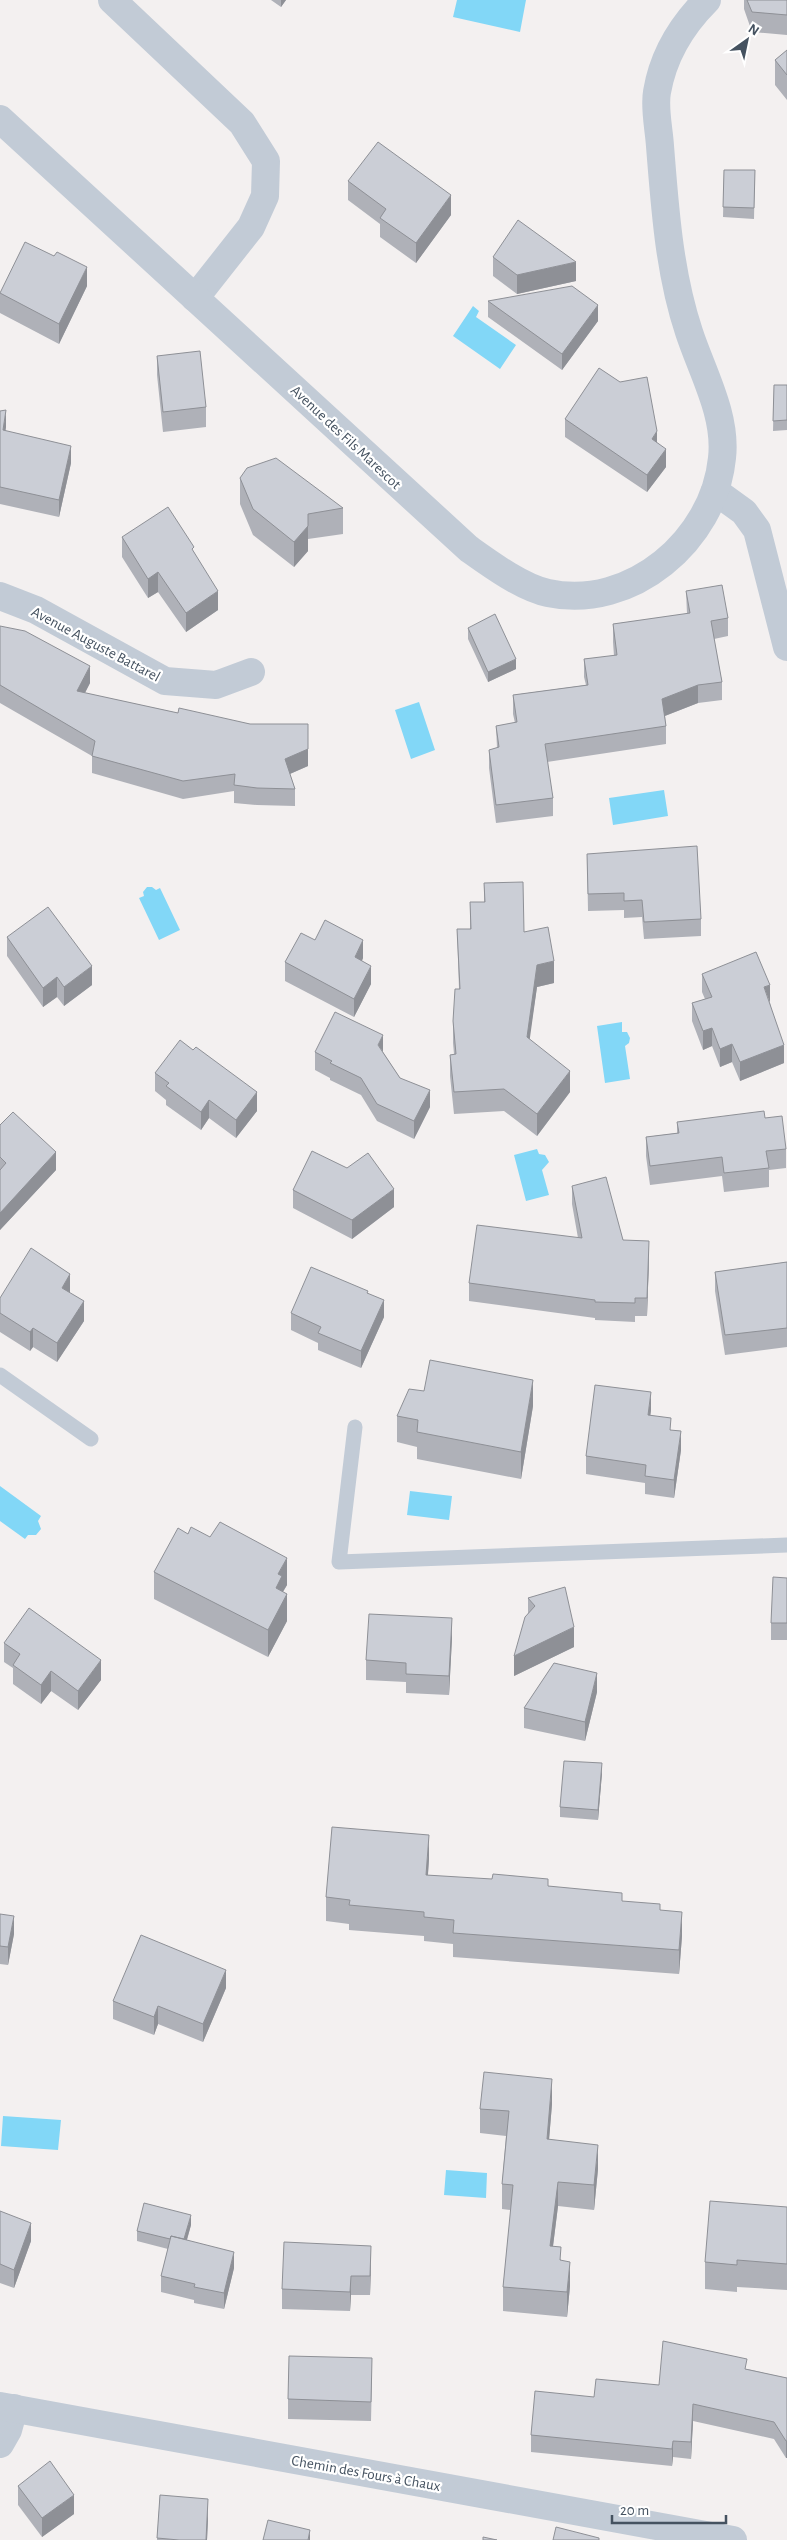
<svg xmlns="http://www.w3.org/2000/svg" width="787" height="2540" font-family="'Alegreya Sans',sans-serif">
<rect width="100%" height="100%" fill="#f3f0f0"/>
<!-- water -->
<path fill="#82d7f7" d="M457,0H526L520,32L453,17Z
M473,306L479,311L476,317L516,345L500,369L453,336Z
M419,702L435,750L411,759L395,710Z
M664,790L668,816L613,825L609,798Z
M147,887H152L156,890L160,888L180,930L159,940L139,898L144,896L143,892Z
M622,1022V1032H627L630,1038L629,1043L625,1046L630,1079L605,1083L597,1026Z
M537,1149L539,1154L545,1155L549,1162L542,1170L549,1195L526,1201L514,1155Z
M0,1486L41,1516L38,1521L41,1529L36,1535H28L25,1539L0,1521Z
M410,1491L452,1496L449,1520L407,1515Z
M3,2116L61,2120L58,2150L1,2146Z
M446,2170L487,2173L486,2198L444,2195Z"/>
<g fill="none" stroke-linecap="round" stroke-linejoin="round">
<!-- service -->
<path stroke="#c2cbd6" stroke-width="15" d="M0,1375L91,1439
M355,1427L339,1562L787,1545"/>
<!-- minor -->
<path stroke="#c2cbd6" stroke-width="28" d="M112,0L242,123L266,161L265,196L251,227L195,298
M715,491L744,512L757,530L787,647
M0,596L36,610L165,681L216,685L251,672
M0,2444L8,2430L14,2408"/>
<!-- tertiary -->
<path stroke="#c2cbd6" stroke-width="28" d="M0,119L469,549C490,564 523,588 548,593C631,611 714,540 722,458C727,415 702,372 689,332C669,272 665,208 660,146C659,129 654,108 657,92C663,56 681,26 707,0
M0,2406L733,2540"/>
</g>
<!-- wall -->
<path fill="#afb1b8" d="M271,0H286L281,7Z
M744,0H787V35L752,32L744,9Z
M787,50V100L775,85V60Z
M724,170H755L754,219L723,217Z
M348,181L451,215L416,263L380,237V224L348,200Z
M54,256L87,286L59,344L0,313V293Z
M493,257L576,281L517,294L493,276Z
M488,301L598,321L562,370L488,317Z
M157,356L206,407V427L163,432L157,375Z
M620,382L657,443L666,467L647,492L565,437V419Z
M774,385H787V430L773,431Z
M0,411L6,427L5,431L71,463L59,517L0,504Z
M240,478L343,508V534L308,539V551L294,567L253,535L240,504Z
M122,537L194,552L218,610L186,632L158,592L148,598L122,557Z
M686,591L728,618V636L714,639L722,682V700L698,703L665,716L666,726V744L547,762L553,798V816L496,823L489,768V750L497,748L496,726L515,723L513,714V695L586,685L584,677V659L614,656L613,642V624L687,614Z
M0,626L90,683L85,693L178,713L250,724H308V766L290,774L295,789V806L257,805L234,803V791L183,799L92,773V756L0,703Z
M468,628L516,669L488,682L468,639Z
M587,854L701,919V936L644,939L642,917L624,918V910L588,911Z
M484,883L524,932L554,983L537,987L529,1039L570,1092L537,1136L504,1111L454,1114L450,1076V1055L454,1054L453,1043V1021L459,989L457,929H470V902H484Z
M7,937L92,985L64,1006L57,997L43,1007L7,956Z
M315,940L363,958L362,961L371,984L354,1017L285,981V962Z
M702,974L770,1003L784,1063L740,1081L732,1062L720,1067L712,1046L703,1050L692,1021V1003L705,999L702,992Z
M315,1052H383L400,1078L430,1107L414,1139L377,1121L361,1095L330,1080V1078L315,1070Z
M155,1073L257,1111L236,1138L209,1118L201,1130L166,1105V1100L155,1091Z
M765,1118L786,1149V1168L769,1170V1187L724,1192L722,1176L650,1185L646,1156V1137L677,1133V1122Z
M0,1125L56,1170L0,1230Z
M347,1168L394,1207L352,1239L293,1208V1190Z
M572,1186L623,1240L649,1259L647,1316H635V1322L595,1320V1318L469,1301V1283L578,1238L572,1204Z
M787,1262V1347L725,1355L715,1291V1272Z
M70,1293L84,1321L57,1362L33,1347L30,1351L0,1332V1298Z
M368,1293L384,1317L361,1368L318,1350V1343L291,1330V1313Z
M533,1406L521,1479L417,1459V1447L397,1442V1416Z
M651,1410L650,1416L671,1430L681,1450L674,1498L645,1494V1483L586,1474V1456Z
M188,1534L287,1585L283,1592L287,1621L268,1657L154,1599V1572Z
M787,1578V1640H771V1623Z
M528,1598L574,1647L514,1676L528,1613Z
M452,1638L449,1695L406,1693V1682L366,1680V1660Z
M4,1643L101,1680L78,1710L51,1691L41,1704L13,1684V1668L4,1662Z
M597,1692L585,1741L524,1728V1708Z
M602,1773L598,1820L560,1817V1807Z
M429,1859L428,1875L548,1886L660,1910L682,1936L679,1974L453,1957V1944L424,1941V1936L349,1930V1924L326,1921V1897Z
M0,1914L14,1934L8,1965L0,1964Z
M226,1988L203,2042L158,2024L154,2035L113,2019V2001Z
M552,2104L549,2139L598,2169L594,2210L558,2206L553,2246L561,2260L570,2286L567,2317L503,2311V2287L511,2210L502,2209V2184L506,2136L480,2133V2109Z
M787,2207V2290L737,2287V2292L705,2289V2262Z
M0,2211L31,2241L14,2288L0,2283Z
M191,2225L187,2240L234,2268L224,2309L194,2303V2300L161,2292V2276L168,2249L137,2241V2231Z
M371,2265L370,2295H351L350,2311L282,2309V2289Z
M747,2369L787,2378V2458H786L774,2439L693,2421L691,2459L673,2457L672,2466L531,2452V2435L594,2397Z
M372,2378L371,2421L288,2419V2399Z
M18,2486L74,2514L42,2537L18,2505Z
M160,2495L208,2518L207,2540H157Z"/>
<!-- shaded-wall -->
<path fill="#8e9096" d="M281,0H286L281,7Z
M451,195V215L416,263V243Z
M576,262V281L517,294V275Z
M87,267V286L59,344V324Z
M598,305V321L562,370V354Z
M6,410V427L3,448V430Z
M657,431V449L652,439Z
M71,446V463L59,517V500Z
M666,449V467L647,492V475Z
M308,526V551L294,567V542Z
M158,572V592L148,598V579Z
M218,591V610L186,632V613Z
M516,659V669L488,682V672Z
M90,666V683L77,708V691Z
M698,685V703L662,717V699Z
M308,749V766L285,776V759Z
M363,940V958L355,975V957Z
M554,961V983L537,987L527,1059V1037L537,965Z
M92,966V985L64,1006V987Z
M371,966V984L354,1017V999Z
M57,977V997L43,1007V988Z
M770,985V1003L764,987Z
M712,1028V1046L703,1050V1031Z
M383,1035V1052L378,1045Z
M732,1044V1062L720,1067V1049Z
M784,1045V1063L740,1081V1062Z
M570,1071V1092L537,1136V1114Z
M430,1090V1107L414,1139V1121Z
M257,1092V1111L236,1138V1120Z
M209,1100V1118L201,1130V1112Z
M56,1152V1170L0,1230V1213Z
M394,1189V1207L352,1239V1220Z
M649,1241V1259L647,1316V1298Z
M70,1274V1294L62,1288Z
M384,1300V1317L361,1368V1351Z
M84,1301V1321L57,1362V1343Z
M33,1328V1347L30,1351V1332Z
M533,1380V1406L521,1479V1452Z
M651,1392V1410L648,1434V1415Z
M681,1431V1450L674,1498V1480Z
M287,1558V1585L282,1593L287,1594V1621L268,1657V1630L278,1574Z
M452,1618V1638L449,1695V1676Z
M574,1627V1647L514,1676V1656Z
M101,1660V1680L78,1710V1691Z
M51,1671V1691L41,1704V1685Z
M597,1673V1692L585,1741V1722Z
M602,1763V1773L598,1820V1810Z
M429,1835V1859L426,1899V1875Z
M682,1912V1936L679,1974V1950Z
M14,1916V1934L8,1965V1947Z
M226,1970V1988L203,2042V2024Z
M158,2006V2024L154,2035V2017Z
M552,2079V2104L547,2164V2139Z
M598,2145V2169L594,2210V2185Z
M558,2182V2206L550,2270V2246Z
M191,2215V2225L183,2253V2243Z
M31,2223V2241L14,2288V2270Z
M371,2246V2265L370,2295V2276Z
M234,2252V2268L224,2309V2293Z
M570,2262V2286L567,2317V2292Z
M351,2276V2295L350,2311V2292Z
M693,2404V2421L691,2459V2442Z
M673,2441V2457L672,2466V2449Z
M786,2441H787V2458H786Z
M74,2495V2514L42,2537V2518Z
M208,2499V2518L207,2540H206Z
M310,2530V2540H308Z"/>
<!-- building -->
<path fill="#cbced6" stroke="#8e9096" d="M747,0H787V15L752,12Z
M787,50V75L775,60Z
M378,142L451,195L416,243L380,218L386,209L348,181Z
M724,170H755L754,208L723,207Z
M518,220L576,262L517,275L493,257Z
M25,242L54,256L57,252L87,267L59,324L0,293Z
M572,286L598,305L562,354L488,301Z
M200,351L206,407L163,412L157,356Z
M599,368L620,382L647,377L657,431L652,439L666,449L647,475L565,419Z
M774,385H787V420L773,421Z
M6,410L3,430L71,446L59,500L0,487V411Z
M276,458L343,508L308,514V526L294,542L253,509L240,478L247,468Z
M168,507L194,547L192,549L218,591L186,613L158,572L148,579L122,537Z
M722,585L728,618L711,621L722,682L698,685L662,699L666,726L545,744L553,798L496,805L489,750L499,747L496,726L517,722L513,695L588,685L584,659L617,655L613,624L690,613L686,591Z
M495,614L516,659L488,672L468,628Z
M0,626L25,631L90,666L77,691L178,713L179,708L250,724H308V749L285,759L295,789L257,788L234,785L235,774L183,781L92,756L95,741L0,685Z
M697,846L701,919L644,922L642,900L624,901V893L588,894L587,854Z
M523,882L524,932L548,927L554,961L537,965L527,1037L570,1071L537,1114L504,1089L454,1092L450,1055L456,1054L453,1021L455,989H460L457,929H471L470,902H485L484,883Z
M48,907L92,966L64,987L57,977L43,988L7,937Z
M325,920L363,940L355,957L371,966L354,999L285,962L301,933L315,940Z
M756,952L770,985L764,987L784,1045L740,1062L732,1044L720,1049L712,1028L703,1031L692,1003L712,997L702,974Z
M335,1012L383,1035L378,1045L400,1078L430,1090L414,1121L377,1104L361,1078L330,1063L332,1061L315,1052Z
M180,1040L193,1050L196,1047L257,1092L236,1120L209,1100L201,1112L166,1086L169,1083L155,1073Z
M764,1111L765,1118L782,1116L786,1149L766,1151L769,1168L724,1173L722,1157L650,1166L646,1137L679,1133L677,1122Z
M13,1112L56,1152L0,1213V1170L6,1163L0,1157V1125Z
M312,1151L347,1168L368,1153L394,1189L352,1220L293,1190Z
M606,1177L623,1240L649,1241L647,1298H635V1303L595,1302V1300L469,1283L477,1225L582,1238L572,1186Z
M31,1248L70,1274L62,1288L84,1301L57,1343L33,1328L30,1332L0,1313V1298Z
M787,1262V1328L725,1335L715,1272Z
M311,1267L368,1291L367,1293L384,1300L361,1351L318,1333L321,1327L291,1313Z
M430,1360L533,1380L521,1452L417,1432L418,1420L397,1416L409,1389L424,1391Z
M595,1385L651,1392L648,1415L671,1418L670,1430L681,1431L674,1480L645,1476L646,1465L586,1456Z
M220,1522L287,1558L278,1574L282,1576L276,1588L287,1594L268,1630L154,1572L178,1528L188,1534L191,1527L210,1537Z
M773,1577L787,1578V1623H771Z
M565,1587L574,1627L514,1656L525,1617L535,1606L528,1598Z
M29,1608L101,1660L78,1691L51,1671L41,1685L13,1665L20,1654L4,1643Z
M369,1614L452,1618L449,1676L406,1674V1663L366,1660Z
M554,1663L597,1673L585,1722L524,1708Z
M564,1761L602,1763L598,1810L560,1807Z
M332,1827L429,1835L426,1875L492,1879L493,1874L548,1879V1886L622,1893V1901L660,1904V1910L682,1912L679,1950L453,1933L454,1920L424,1917V1912L349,1905L350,1900L326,1897Z
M0,1914L14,1916L8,1947L0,1946Z
M141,1935L226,1970L203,2024L158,2006L154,2017L113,2001Z
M484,2072L552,2079L547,2139L598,2145L594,2185L558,2182L550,2246L561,2247L560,2260L570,2262L567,2292L503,2287L513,2185L502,2184L509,2111L480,2109Z
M710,2201L787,2207V2264L737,2260V2265L705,2262Z
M144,2203L191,2215L184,2239L171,2236L170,2239L137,2231Z
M0,2211L31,2223L14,2270L0,2264Z
M171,2236L234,2252L224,2293L194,2287L195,2284L161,2276Z
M284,2242L371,2246L370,2276H351L350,2292L282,2289Z
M663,2341L747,2359L745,2369L787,2378V2441H786L774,2422L693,2404L691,2442L673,2441L672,2449L531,2435L535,2391L594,2397L596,2379L659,2385Z
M289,2356L372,2358L371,2402L288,2399Z
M50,2461L74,2495L42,2518L18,2486Z
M160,2495L208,2499L206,2540H179L157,2538Z
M268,2520L310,2530L308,2540H263Z
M556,2527L599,2538V2540H553Z
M483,2537L497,2540H483Z"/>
<g text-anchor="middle" stroke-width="4.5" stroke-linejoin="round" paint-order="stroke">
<!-- street labels -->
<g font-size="15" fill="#455260" stroke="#fff">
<text transform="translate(346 437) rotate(43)" y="5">Avenue des Fils Marescot</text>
<text transform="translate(96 644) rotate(28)" y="5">Avenue Auguste Battarel</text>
<text transform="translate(366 2473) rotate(10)" y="5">Chemin des Fours à Chaux</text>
</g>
</g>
<!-- north arrow -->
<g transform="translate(747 40) rotate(33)" stroke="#ffffff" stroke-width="4" paint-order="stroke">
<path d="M0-4L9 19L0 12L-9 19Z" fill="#455260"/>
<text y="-8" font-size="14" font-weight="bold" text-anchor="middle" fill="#455260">N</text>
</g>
<!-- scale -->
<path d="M612 2515v8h114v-8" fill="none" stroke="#455260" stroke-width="2.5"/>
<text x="620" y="2515" font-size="15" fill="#455260" stroke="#ffffff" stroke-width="4" paint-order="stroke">20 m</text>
</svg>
